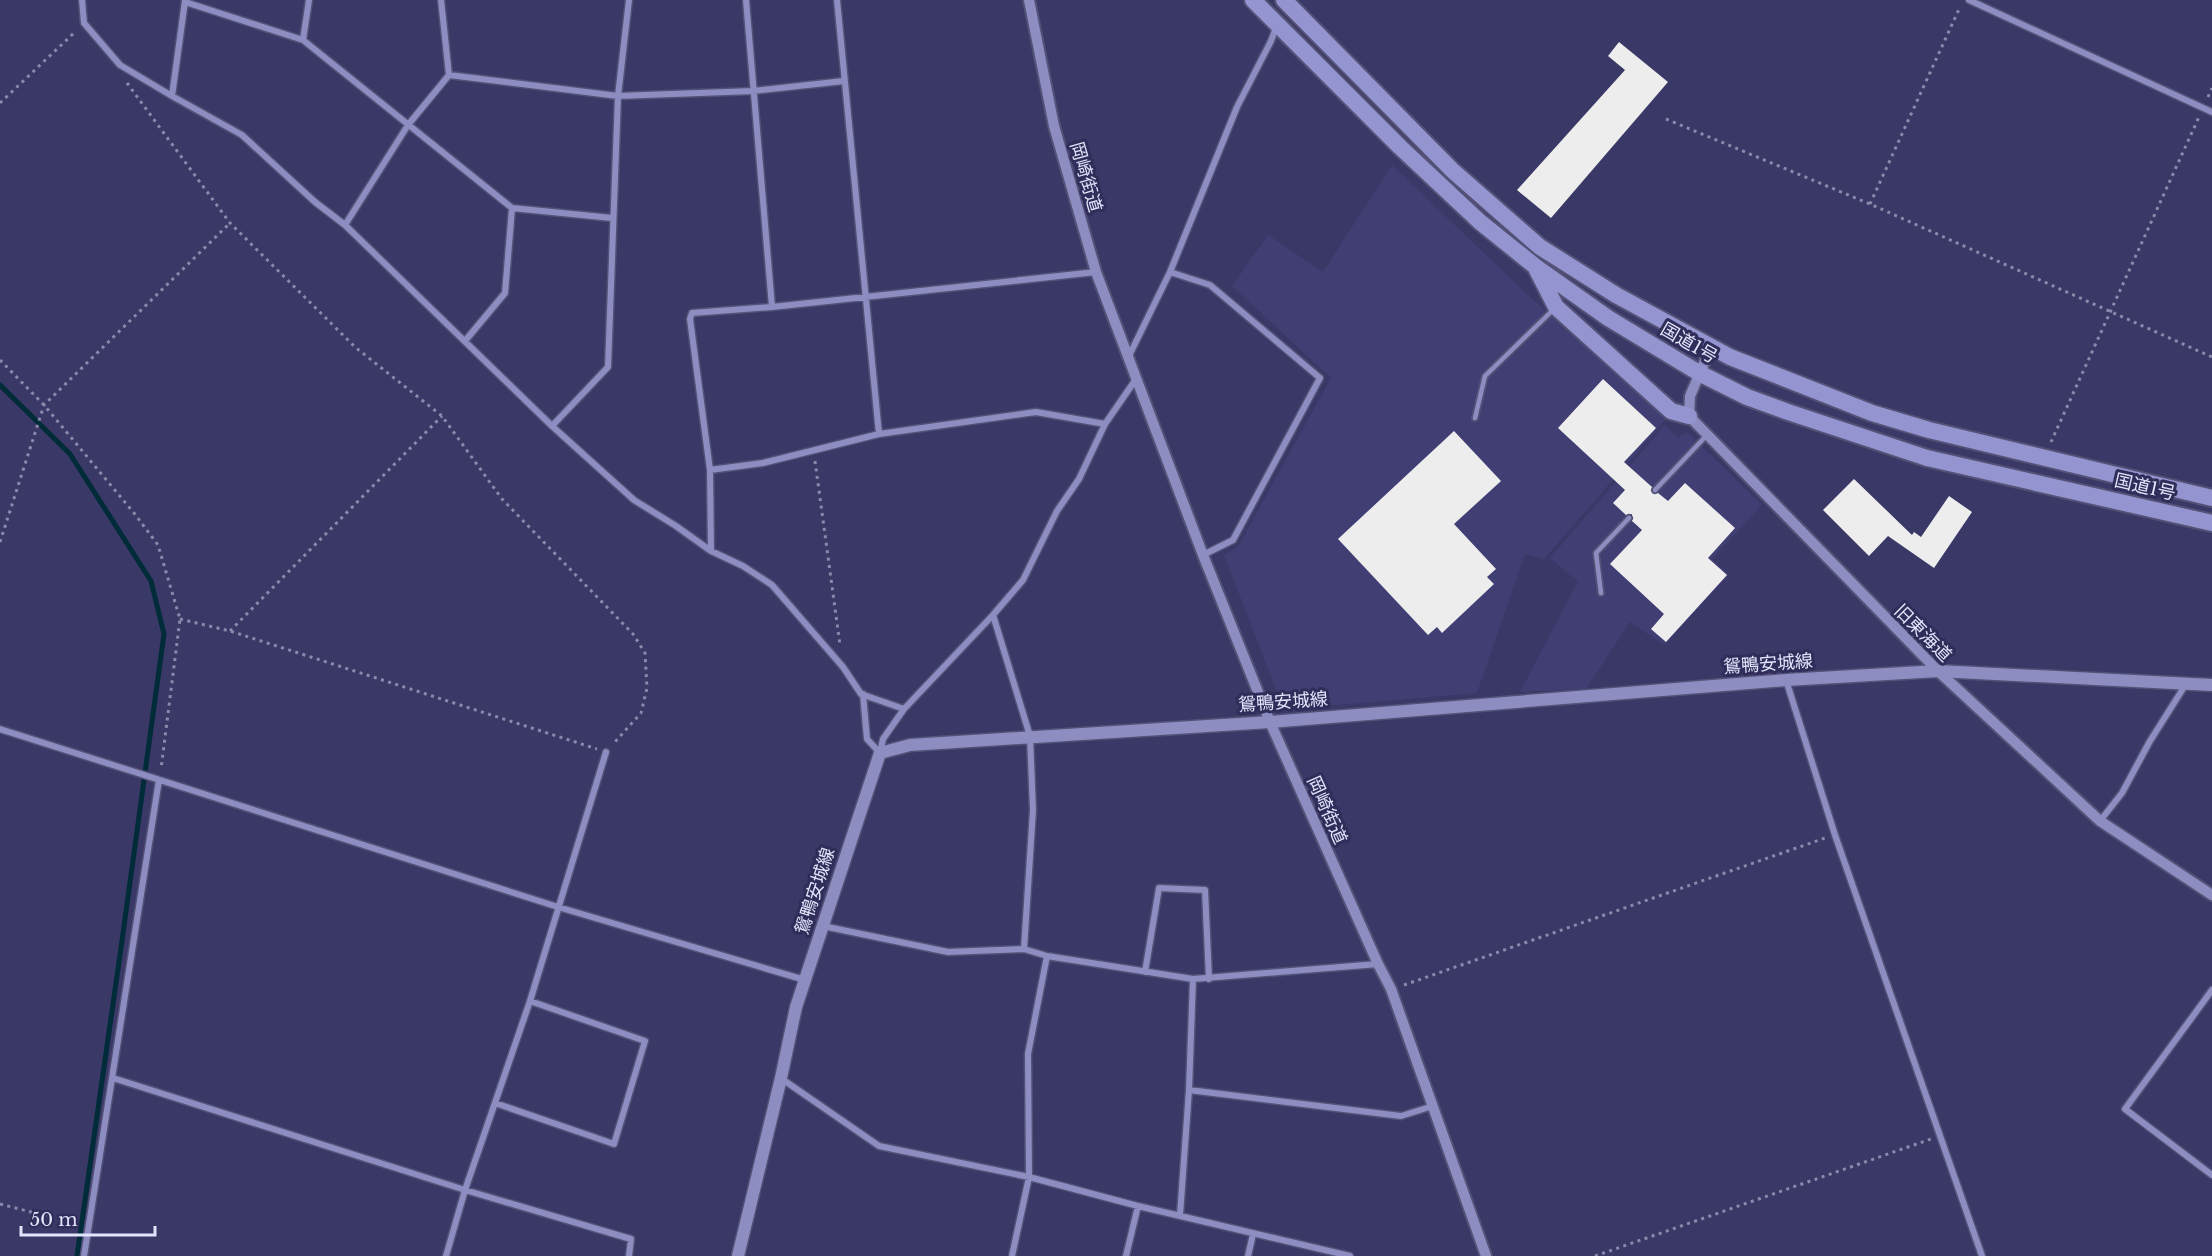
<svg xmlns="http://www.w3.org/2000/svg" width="2212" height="1256" font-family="'Libre Baskerville','Noto Sans JP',serif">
<rect width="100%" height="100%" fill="#3a3866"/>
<!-- built -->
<path fill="#413e74" d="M1392,165L1529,296L1667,418L1544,559L1525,554L1477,693L1302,708L1277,692L1224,555L1238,547L1331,378L1232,286L1268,235L1323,272Z
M1665,425L1678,438L1687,432L1762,505L1712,559L1729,575L1664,645L1630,622L1586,689L1520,692L1578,581L1550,558Z"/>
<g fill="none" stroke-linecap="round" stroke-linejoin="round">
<!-- stream -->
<path stroke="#002c3a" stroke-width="5" d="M0,385L70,454L151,581L164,634L121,948L77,1256"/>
</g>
<!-- building -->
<path fill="#ededed" d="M1619,42L1668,82L1551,218L1517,190L1625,70L1608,56Z
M1603,379L1656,428L1624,462L1652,487V493L1655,494L1658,493L1668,501L1685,483L1735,528L1708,558L1727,575L1666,642L1651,629L1664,614L1610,564L1642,530L1632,521V514L1626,515L1613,503L1625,490L1558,428Z
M1454,431L1501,481L1454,524L1496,569L1487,577L1494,584L1442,633L1437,627L1428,635L1338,539Z
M1854,479L1912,535L1914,532L1921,537L1949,496L1972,512L1934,568L1888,536L1869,556L1823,510Z"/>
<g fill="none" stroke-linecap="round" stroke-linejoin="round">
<defs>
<path id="service" d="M1475,418L1485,376L1554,309
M1655,490L1707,435
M1601,593L1596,553L1629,518"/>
<path id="minor" d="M82,0L84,23L120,65L172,96L242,135L315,202L345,225L552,426L634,500L676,526L711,551L743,566L772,585L843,667L861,694L904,709
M746,0L772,307
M837,0L879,434
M1969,0L2212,112
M185,2L303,40L512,208L612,218
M303,40L309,0
M449,75L618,96L753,91L844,81
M172,96L185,1
M345,225L408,125L449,75L441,0
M1170,272L1210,285L1320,378L1233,540L1203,555
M465,341L505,293L512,208
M1128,358L1170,272L1237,107L1271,41L1277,25
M552,426L608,367L618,96L629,0
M710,470L763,463L879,434L1036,412L1105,424
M711,551L710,470L690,319L692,313L772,307L1096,272
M993,615L1030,736L1033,810L1024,949
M1786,680L1835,835L1982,1256
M863,694L867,739L880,753
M0,729L558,907L805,980
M880,753L883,739L904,709L993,615L1023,580L1057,511L1079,479L1105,424L1136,379
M2100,821L2122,793L2150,741L2186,684
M823,926L948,952L1024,949L1047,956L1193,979L1378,964
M1145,972L1159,888L1205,890L1209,979
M2212,990L2125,1109L2212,1175
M113,1078L465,1190L631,1239L629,1256
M782,1079L879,1146L1029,1177L1138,1206L1350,1256
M1189,1090L1401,1116L1433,1106
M495,1103L614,1144L645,1041L530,1001
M1180,1215L1189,1090L1193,979
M84,1256L159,780
M446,1256L465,1190L530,1001L606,752
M1012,1256L1029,1177L1028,1054L1047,956
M1126,1256L1138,1206
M1248,1256L1253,1234"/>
<path id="tertiary" d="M1029,0L1054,126L1096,272L1203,555L1270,722L1378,964L1391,989L1486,1256
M1711,347L1690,396L1689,416L1938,671L2100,821L2212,895"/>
<path id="secondary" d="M738,1256L781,1078L796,1007L880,753L910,745L1270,722L1786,680L1938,671L2212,685"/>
<path id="trunk" d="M1253,0L1400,147L1480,222L1536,267L1608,318L1699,373L1747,397L1788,412L1927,458L2212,523
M1284,0L1453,171L1540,247L1616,295L1730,357L1872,413L1929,430L2212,498
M1537,270L1556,307L1671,411L1689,416"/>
</defs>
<!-- service casing -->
<use href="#service" stroke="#545177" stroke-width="8"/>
<!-- minor casing -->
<use href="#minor" stroke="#545177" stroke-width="9"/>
<!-- tertiary casing -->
<use href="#tertiary" stroke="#545177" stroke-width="14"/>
<!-- secondary casing -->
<use href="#secondary" stroke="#545177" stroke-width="15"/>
<!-- trunk casing -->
<use href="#trunk" stroke="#545177" stroke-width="20"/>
<!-- path -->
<path stroke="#8a8aad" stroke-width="3" stroke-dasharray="3 4.5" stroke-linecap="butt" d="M127,83L230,223L355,347L442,416L502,499L633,634L645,653L647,688L641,713L614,743
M2208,97L2212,88
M0,103L75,32
M1666,119L1870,204L2212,357
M1870,204L1960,7
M0,360L44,405L134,513L158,545L180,619L161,769
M2051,442L2199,117
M815,461L840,645
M0,542L44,405L230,223
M180,619L230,631L597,749
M230,631L442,416
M1404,985L1825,838
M0,1204L70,1222
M1595,1256L1931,1139"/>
<!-- service -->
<use href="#service" stroke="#8d8dc2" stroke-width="4.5"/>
<!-- minor -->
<use href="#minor" stroke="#8d8dc2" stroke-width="6"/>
<!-- tertiary -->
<use href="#tertiary" stroke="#8d8dc2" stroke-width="10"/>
<!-- secondary -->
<use href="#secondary" stroke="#8d8dc2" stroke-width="12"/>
<!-- trunk -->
<use href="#trunk" stroke="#9494d0" stroke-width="16"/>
</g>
<g text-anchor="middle" stroke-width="6" stroke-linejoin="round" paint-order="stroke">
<!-- street labels -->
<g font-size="18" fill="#e3e4fb" stroke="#302d5a">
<text transform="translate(1086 177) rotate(74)" y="6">岡崎街道</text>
<text transform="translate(1689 343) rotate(30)" y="6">国道1号</text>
<text transform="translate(2145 487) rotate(13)" y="6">国道1号</text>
<text transform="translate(1923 633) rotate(45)" y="6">旧東海道</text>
<text transform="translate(1768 664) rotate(-4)" y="6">鴛鴨安城線</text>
<text transform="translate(1283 702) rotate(-4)" y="6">鴛鴨安城線</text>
<text transform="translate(1327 810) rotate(66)" y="6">岡崎街道</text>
<text transform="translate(815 891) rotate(-72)" y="6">鴛鴨安城線</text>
</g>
</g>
<!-- scale -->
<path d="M21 1226v9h134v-9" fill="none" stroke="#e3e4fb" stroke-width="3"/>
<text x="30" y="1226" font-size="18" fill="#e3e4fb" stroke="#302d5a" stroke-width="4.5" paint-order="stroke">50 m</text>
</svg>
